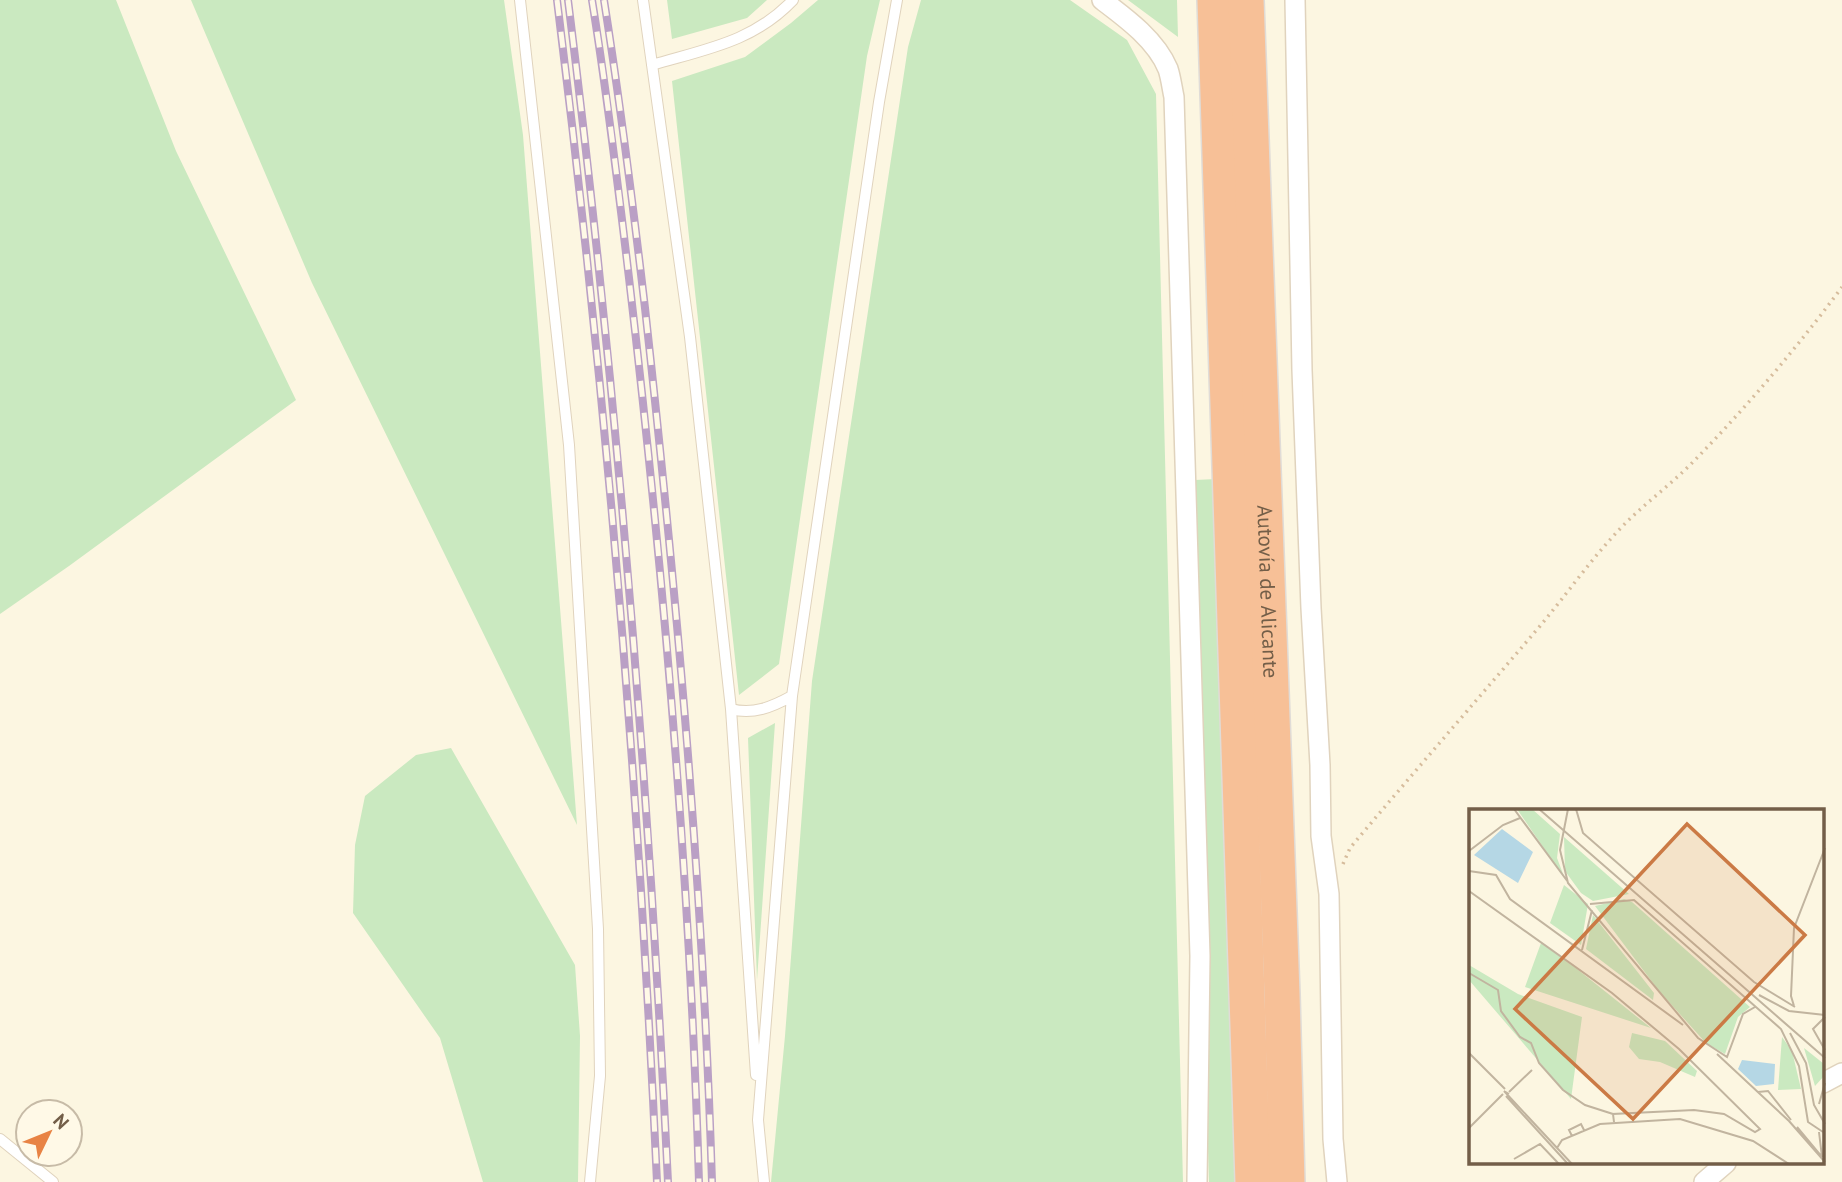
<svg xmlns="http://www.w3.org/2000/svg" width="1842" height="1182" font-family="'PT Sans',sans-serif">
<rect width="100%" height="100%" fill="#fcf6e1"/>
<!-- green -->
<path fill="#cae9c0" d="M0,0H116L176,151L296,400L69,566L0,614Z
M191,0H504L523,135L577,825L312,283Z
M667,0H767L747,18L672,39Z
M818,0H880L867,56L779,664L739,695L672,81L745,57L791,23Z
M921,0H1070L1127,40L1156,94L1183,1182H771L785,1036L812,681L908,47Z
M1128,0H1177L1178,37Z
M1216,479L1234,976L1235,1182H1209L1207,1115L1209,1030L1195,480Z
M775,723L757,980L748,738Z
M451,748L575,965L580,1036L578,1182H483L440,1038L353,913L355,845L365,796L416,755Z"/>
<g fill="none" stroke-linecap="round" stroke-linejoin="round">
<defs>
<path id="service" d="M520,0L569,445L598,929L600,1076L590,1182
M643,0L690,337L731,709L756,1075
M652,65C706,49 753,42 793,0
M731,709C753,715 772,707 792,696
M0,1139L53,1182
M764,1182L758,1120L792,696L879,102L897,0"/>
<path id="minor" d="M1102,0C1126,18 1156,40 1168,69C1171,78 1172,88 1174,97L1200,956L1197,1182
M1295,0L1302,370L1311,608L1320,765L1321,836L1329,894L1333,1139L1337,1182
M1823,1083L1842,1073
M1704,1182L1726,1163"/>
<g id="motorway">
<path d="M1215,0L1253,1182"/>
<path id="s1" d="M1246,0L1282,994L1287,1182"/>
</g>
</defs>
<!-- service casing -->
<use href="#service" stroke="#e0d3bd" stroke-width="12"/>
<!-- minor casing -->
<use href="#minor" stroke="#e0d3bd" stroke-width="22"/>
<!-- motorway casing -->
<use href="#motorway" stroke="#e0dcd7" stroke-width="38"/>
<!-- path -->
<path stroke="#d6bc9c" stroke-width="3.5" stroke-dasharray="2 5" stroke-linecap="butt" d="M1343,864L1350,848C1413,773 1477,700 1540,626C1566,595 1589,562 1617,532C1640,507 1667,488 1691,464C1745,409 1796,349 1842,287"/>
<!-- service -->
<use href="#service" stroke="#fff" stroke-width="10"/>
<!-- minor -->
<use href="#minor" stroke="#fff" stroke-width="19"/>
<!-- motorway -->
<use href="#motorway" stroke="#f7c097" stroke-width="35"/>
<defs>
<path id="rail" d="M557,0C606,393 639,787 657,1182
M568,0C617,393 649,787 668,1182
M592,0C607,92 618,185 629,278C664,578 690,879 699,1182
M604,0C620,102 633,205 645,308C677,599 703,889 712,1182"/>
</defs>
<!-- rail casing -->
<use href="#rail" stroke="#baa0c5" stroke-width="8"/>
<!-- rail -->
<use href="#rail" stroke="#fff9e7" stroke-width="5" stroke-dasharray="16" stroke-linecap="butt"/>
</g>
<g text-anchor="middle" stroke-width="6" stroke-linejoin="round" paint-order="stroke">
<!-- street labels -->
<g font-size="21" fill="#735e48" stroke="#fff9e7">
<text dy="7" stroke="none"><textPath href="#s1" startOffset="592">Autovía de Alicante</textPath></text>
</g>
</g>
<!-- overview -->
<g transform="translate(1469 809)">
<rect width="355" height="355" fill="#fcf6e1"/>
<path d="M48,0H63L91,25L88,49L96,70ZM95,28L160,85L124,92L112,84L96,62ZM95,76L119,95L112,136L81,114ZM155,90L163,93L281,198L269,208L256,245L237,234L190,182L126,97ZM124,106L185,184L184,191L117,140ZM72,134L108,160L182,219L56,178ZM0,156L49,185L113,208L102,290L0,171ZM163,224L196,232L228,262L226,268L191,253L170,250L160,238ZM313,228L323,242L332,280L309,281ZM335,239L355,255V267L346,277Z" fill="#cae9c0"/>
<path d="M33,20L64,43L49,74L5,46ZM273,251L306,255L305,275L287,277L269,260Z" fill="#b5d7e5"/>
<path fill="none" stroke="#c1b49f" stroke-width="2" d="M45,0L99,73M70,0L356,249M99,0L91,41L99,74L229,229L258,248L274,205L286,198M107,0L114,24L285,173L326,198M0,42L34,16L51,9M0,62L27,66L41,90L214,216M0,82L143,184L210,240L291,320L286,323L255,305L225,301L144,305L145,313M121,95L165,91L312,220L330,257L339,313L354,323M113,141L123,101M0,164L29,181L32,202L51,228L62,234L70,254L94,281L116,296L144,305M290,186L320,202L356,206M325,197L322,187L325,119L356,39M356,208L344,220L356,241M321,224L337,254L345,296L356,315M0,244L36,280M248,245L320,312L356,353M40,283L63,261M289,283L299,282L322,311M40,285L35,282L103,355M37,287L99,355M350,295L356,274M328,318L353,348M0,319L34,285M350,323L353,348M103,327L100,321L112,315L115,321M88,339L93,331L131,315L211,310L284,332L320,355M45,350L71,335L90,355"/>
<path fill="#cb7a45" fill-opacity="0.15" stroke="#cb7a45" stroke-width="3.5" d="M218,15L336,126L164,310L46,200Z"/>
<rect width="355" height="355" fill="none" stroke="#735e48" stroke-width="3.5"/>
</g>
<!-- north arrow -->
<g transform="translate(49 1133) rotate(47)"><circle r="33" fill="#fff9e7" stroke="#c7bba7" stroke-width="2"/>
<path d="M0-5L12 26L0 18L-12 26Z" fill="#e88344"/>
<text y="-10" font-size="19" font-weight="bold" text-anchor="middle" fill="#735e48">N</text>
</g>
</svg>
